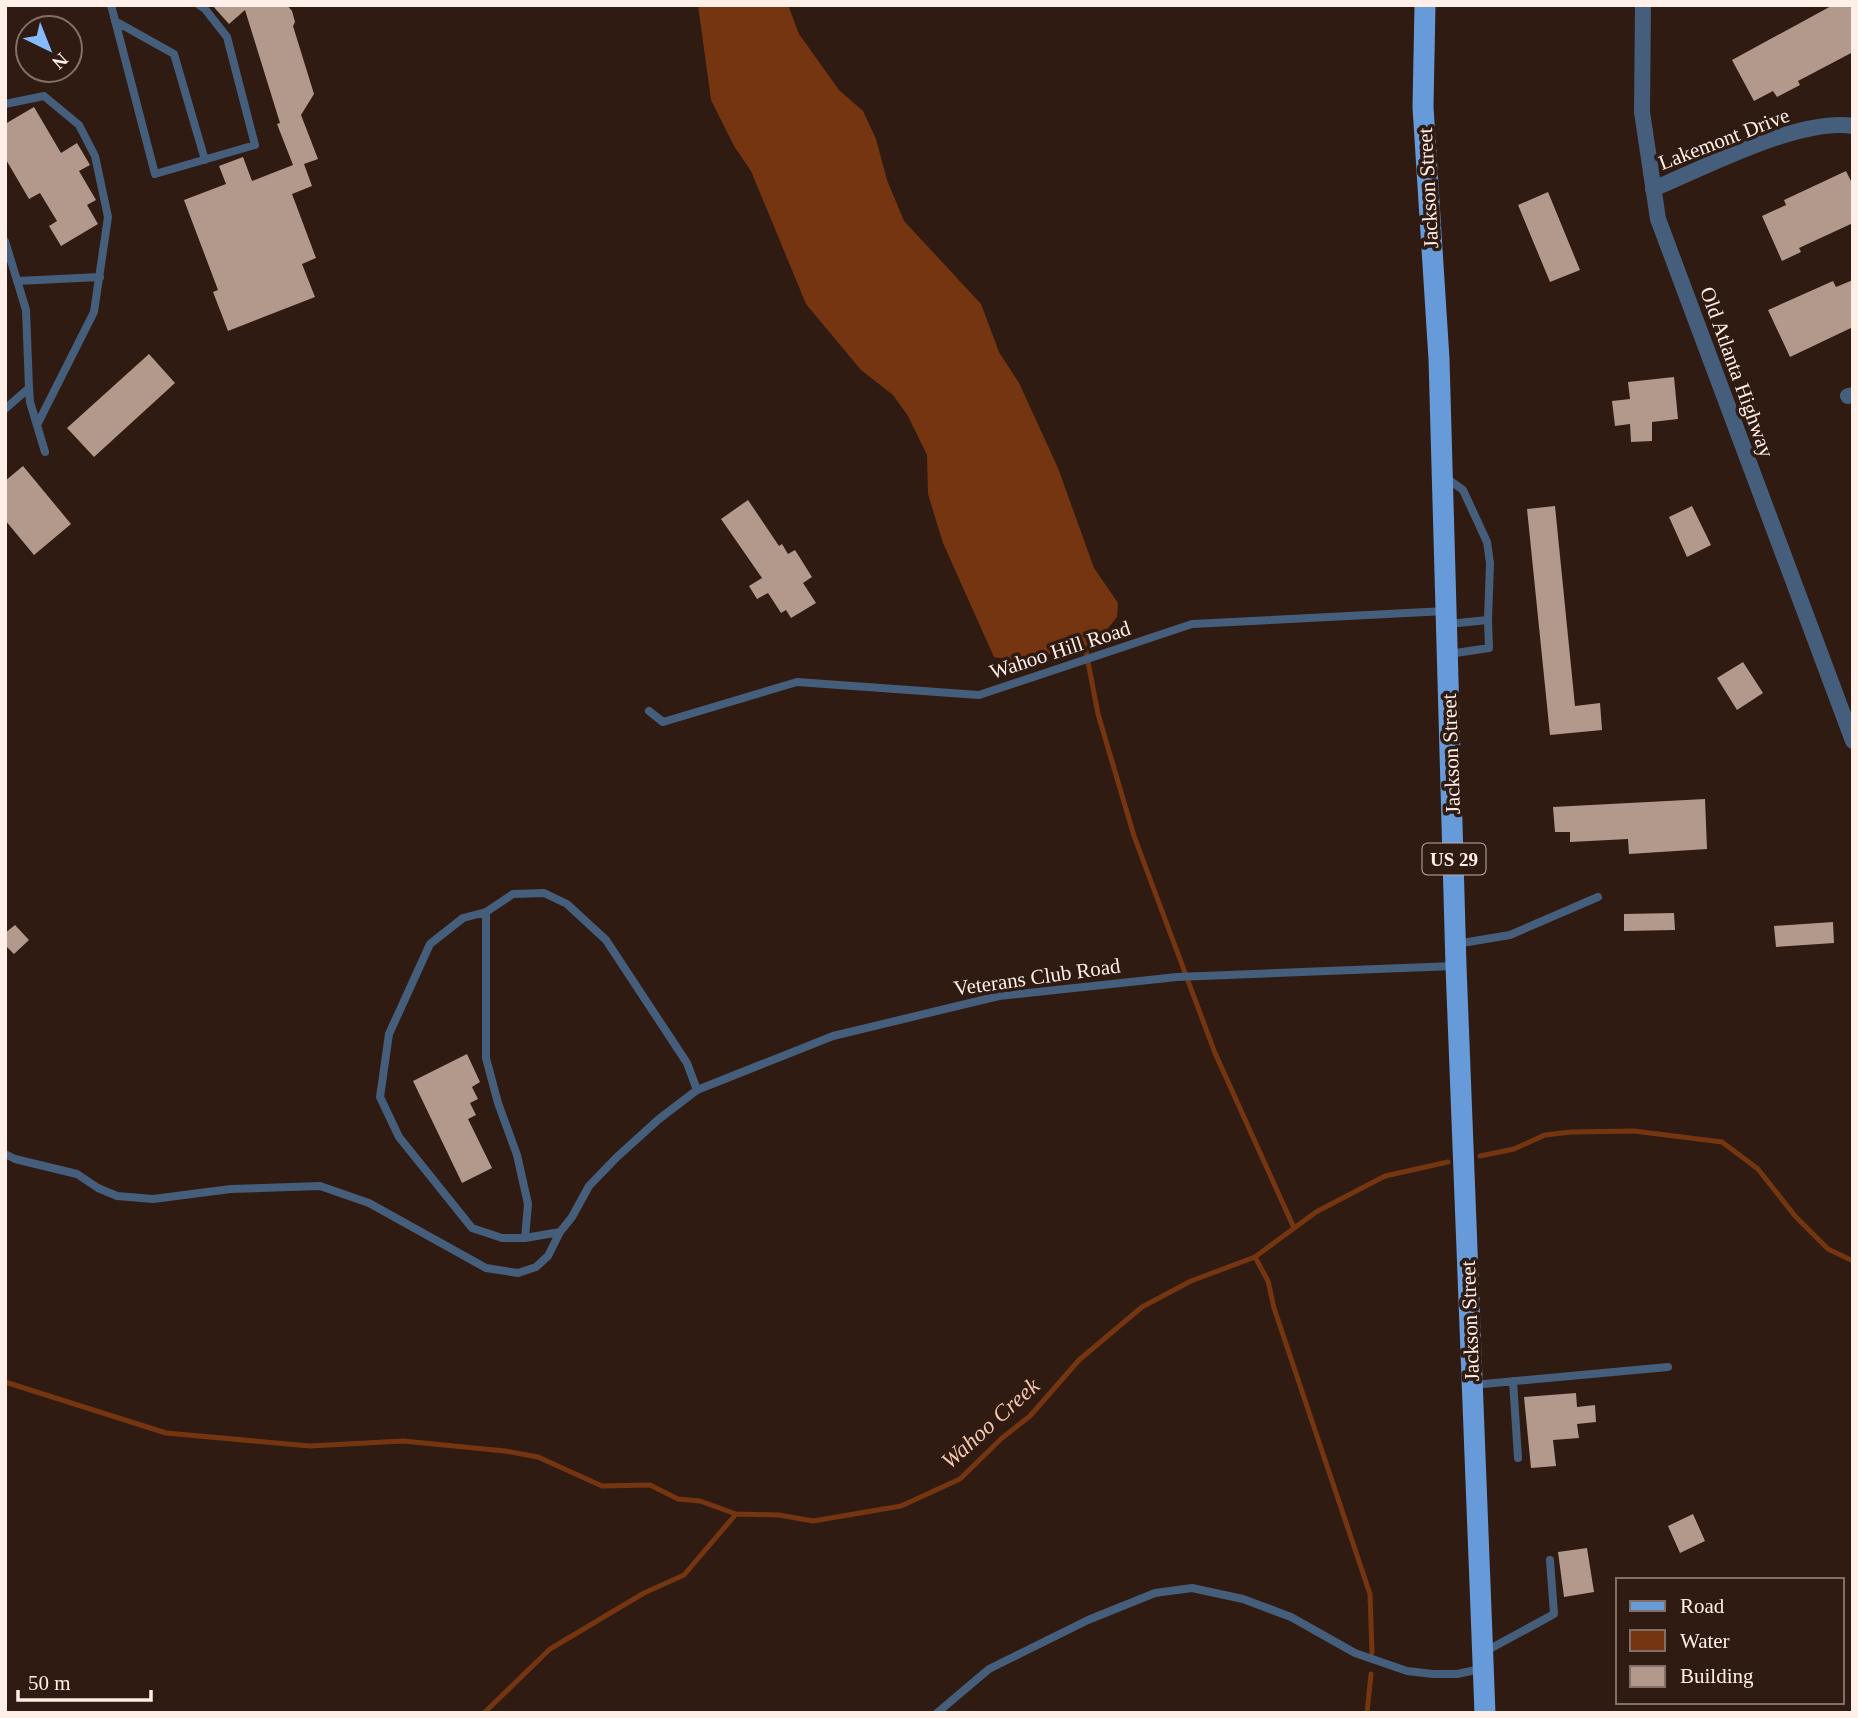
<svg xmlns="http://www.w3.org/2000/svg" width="1858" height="1718" font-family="'Times New Roman',serif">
<rect width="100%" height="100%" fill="#2f1b11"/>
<!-- water -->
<path fill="#753511" d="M698,5H788L799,34L839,90L863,111L876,139L887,180L904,221L981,304L999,352L1019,383L1058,468L1094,568L1118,603L1117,617L1105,632L1047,655L1023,662L994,657L943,543L928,494L927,455L908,416L893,395L861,370L806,304L751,171L734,146L711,100Z"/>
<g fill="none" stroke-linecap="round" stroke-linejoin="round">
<!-- stream -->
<path stroke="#753511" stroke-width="5" d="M1084,641L1098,714L1134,836L1215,1053L1294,1228
M1480,1156L1514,1149L1545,1135L1571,1132L1634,1131L1722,1142L1758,1169L1795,1216L1828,1249L1853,1261
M1255,1257L1268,1281L1274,1308L1370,1594L1372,1653
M5,1382L166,1433L310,1446L403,1441L505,1451L538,1457L602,1486L650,1485L678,1499L700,1501L736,1514L779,1515L813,1521L901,1506L960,1479L1002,1438L1030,1416L1079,1360L1142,1307L1191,1281L1255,1257L1316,1212L1385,1176L1448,1162
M484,1713L550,1649L644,1593L684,1575L736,1514
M1367,1713L1371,1674"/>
</g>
<!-- building -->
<path fill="#b3988c" d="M212,5H287L292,11L295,22L293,26L314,94L301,115L318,159L304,164L312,186L292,194L316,258L302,264L315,297L228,331L213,292L218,290L184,200L226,184L219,166L243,157L252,181L293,165L277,124L280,123L245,10L229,24Z
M1833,5H1853V52L1798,81L1800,85L1777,97L1773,91L1754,101L1732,60Z
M34,107L61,153L77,143L90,165L79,171L96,200L87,205L98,224L61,246L49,226L57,221L40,193L29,199L5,158V124Z
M1846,171L1853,185V223L1799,248L1801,252L1782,261L1762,216L1786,205L1784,200Z
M1548,192L1580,270L1550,282L1518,205Z
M1853,280V327L1790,357L1768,310L1833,281L1836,287Z
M149,354L175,383L94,457L67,428Z
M1674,377L1678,419L1652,422V441L1631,442L1630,424L1615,426L1612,401L1630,399L1628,382Z
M23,466L71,524L34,555L5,520V481Z
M748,500L779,546L782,544L788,554L795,550L812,577L803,583L816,603L791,618L786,610L781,613L768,593L757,599L749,586L762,578L721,519Z
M1555,506L1575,706L1600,703L1602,730L1550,735L1527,509Z
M1692,506L1711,545L1687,557L1669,517Z
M1743,662L1763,693L1737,710L1717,678Z
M1705,799L1707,849L1629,854L1628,839L1570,842V832H1555L1553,807Z
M1674,913L1675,930L1624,931V914Z
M1833,922L1834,943L1776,947L1774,926Z
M15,925L29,940L14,954L5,945V933Z
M467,1054L480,1082L472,1087L478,1099L470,1103L476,1115L468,1119L492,1168L462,1183L413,1081Z
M1576,1393L1577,1407L1595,1405L1596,1422L1577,1424L1579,1438L1553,1440L1556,1466L1531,1468L1524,1397Z
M1693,1514L1705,1541L1680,1553L1668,1526Z
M1587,1548L1594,1592L1564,1597L1558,1552Z"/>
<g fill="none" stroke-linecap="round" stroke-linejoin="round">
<!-- lane -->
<path stroke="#455e7b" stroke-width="8" d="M111,5L155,174L255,145L227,37L205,9L199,5
M115,21L174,54L205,160
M5,104L44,96L79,125L95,156L108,217L94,312L37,425
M5,241L26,310L29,388L5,409
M17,281L100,277
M29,388L30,402L45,452
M1445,477L1463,490L1487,542L1490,563L1488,620
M1448,624L1488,620L1489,648L1449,654
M649,711L663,722L797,682L979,695L1192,624L1446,611
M486,912V1058L498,1103L517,1155L528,1204L525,1238L560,1232L572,1217L589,1186L617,1157L659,1119L697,1090L833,1036L999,996L1177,977L1454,966
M1456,944L1510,935L1598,897
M5,1154L15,1159L77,1174L98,1188L117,1196L153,1199L231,1189L320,1186L369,1203L486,1268L518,1273L536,1267L548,1256L560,1232
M525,1238H502L472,1228L399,1137L380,1097L389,1034L430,944L463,918L486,912L513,894L544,893L567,904L606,940L687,1063L697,1090
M1513,1381L1518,1458
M1473,1385L1668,1367
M1486,1651L1554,1614L1550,1560
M937,1713L989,1669L1088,1620L1155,1593L1192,1588L1243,1599L1291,1617L1355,1653L1407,1671L1433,1674H1457L1481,1669"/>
<!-- street -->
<path stroke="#455e7b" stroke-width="16" d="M1643,5L1642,112L1658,219L1853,741
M1653,189C1704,168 1800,117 1853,126
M1848,396L1853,395"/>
<!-- primary -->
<path stroke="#669ad8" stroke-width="21" d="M1425,5L1423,107L1439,359L1456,966L1485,1713"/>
</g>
<g text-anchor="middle" stroke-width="7" stroke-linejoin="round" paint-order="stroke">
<!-- shield labels -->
<rect fill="#2f1b11" stroke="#c0afa8" stroke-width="2" x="1422.5" y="843.5" width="63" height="31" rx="5"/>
<g font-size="19" font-weight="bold" fill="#feefe9">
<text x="1454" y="866">US 29</text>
</g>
<!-- street labels -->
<g font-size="21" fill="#feefe9" stroke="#2f1b11">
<text transform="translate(1724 139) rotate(-21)" y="7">Lakemont Drive</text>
<text transform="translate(1428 188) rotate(-93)" y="7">Jackson Street</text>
<text transform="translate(1737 372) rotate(70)" y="7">Old Atlanta Highway</text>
<text transform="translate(1060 650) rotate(-18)" y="7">Wahoo Hill Road</text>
<text transform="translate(1451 754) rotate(-92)" y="7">Jackson Street</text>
<text transform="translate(1037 977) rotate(-8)" y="7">Veterans Club Road</text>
<text transform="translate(1470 1321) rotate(-92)" y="7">Jackson Street</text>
</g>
<!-- water labels -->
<g font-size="23" font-style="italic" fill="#f7c7b0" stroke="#2f1b11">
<text transform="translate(990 1423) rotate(-42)" y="8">Wahoo Creek</text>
</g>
</g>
<!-- border -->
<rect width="1858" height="1718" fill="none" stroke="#feefe9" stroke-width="14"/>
<!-- legend -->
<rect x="1616" y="1578" width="228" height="126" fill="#2f1b11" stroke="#827067" stroke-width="2"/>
<rect x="1630" y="1601" width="35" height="10" fill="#669ad8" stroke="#827067" stroke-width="2"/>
<text x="1680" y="1613" font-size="21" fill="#feefe9">Road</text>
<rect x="1630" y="1630" width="35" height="21" fill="#753511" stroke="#827067" stroke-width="2"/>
<text x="1680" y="1648" font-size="21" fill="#feefe9">Water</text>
<rect x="1630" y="1666" width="35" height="21" fill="#b3988c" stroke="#827067" stroke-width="2"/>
<text x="1680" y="1683" font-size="21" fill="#feefe9">Building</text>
<!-- north arrow -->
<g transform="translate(49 49) rotate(137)"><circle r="33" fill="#2f1b11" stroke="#827067" stroke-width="2"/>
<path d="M0-5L12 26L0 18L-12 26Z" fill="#85bbfb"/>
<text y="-10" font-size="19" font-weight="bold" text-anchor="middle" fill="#feefe9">N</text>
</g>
<!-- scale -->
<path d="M18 1690v10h133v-10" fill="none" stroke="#feefe9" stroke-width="3.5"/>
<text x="28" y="1690" font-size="21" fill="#feefe9" stroke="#2f1b11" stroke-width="5" paint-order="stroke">50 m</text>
</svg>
